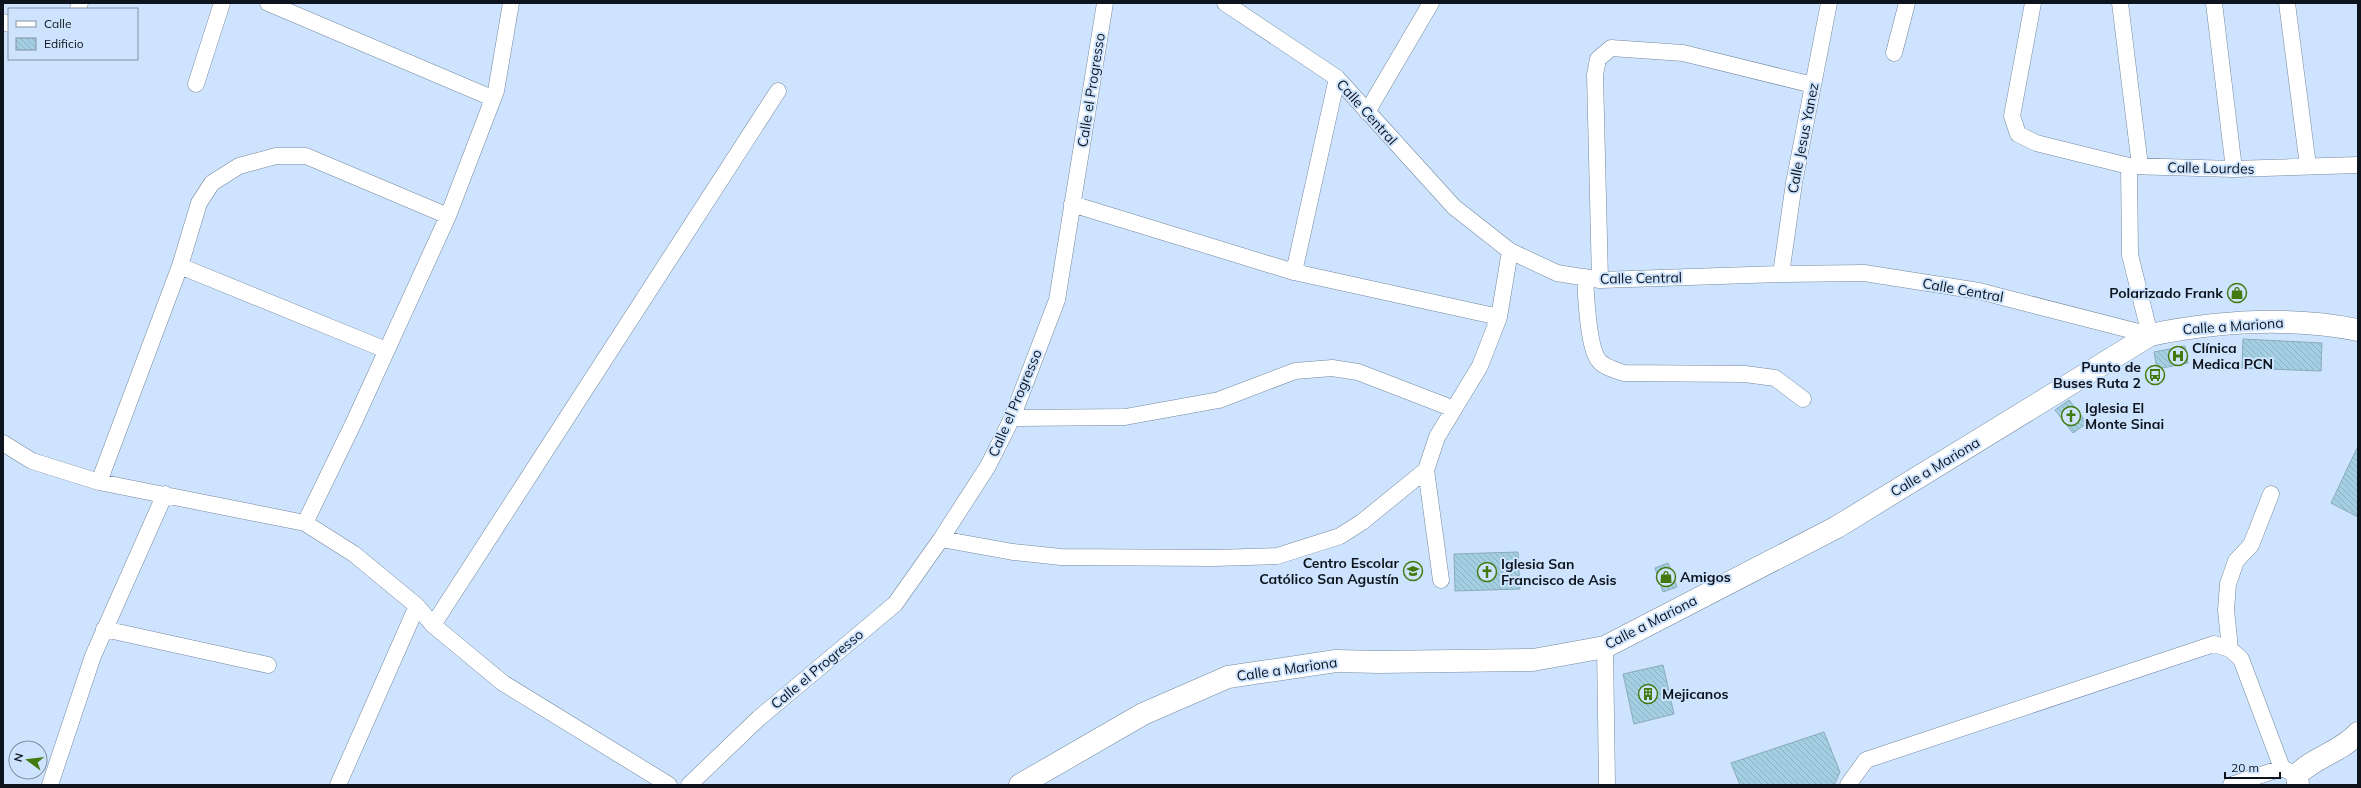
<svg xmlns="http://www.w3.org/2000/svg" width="2361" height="788" font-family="Mulish,sans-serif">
<defs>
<pattern id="building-back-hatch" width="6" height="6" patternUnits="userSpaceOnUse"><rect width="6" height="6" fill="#a4cfe3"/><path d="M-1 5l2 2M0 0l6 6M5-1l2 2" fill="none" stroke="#8cb1c2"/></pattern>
</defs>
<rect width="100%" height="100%" fill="#cee4fe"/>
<!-- building -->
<path fill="url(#building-back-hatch)" stroke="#8aabbb" d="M2243,339L2322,343L2321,371L2242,368Z
M2185,346L2188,363L2157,369L2154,352Z
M2069,400L2087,423L2073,433L2055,410Z
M2358,446V517L2331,503Z
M1518,552L1520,589L1455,591L1454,554Z
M1668,563L1677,587L1663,592L1655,568Z
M1663,665L1674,714L1634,724L1623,674Z
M1824,732L1840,772L1834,785H1740L1731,763Z"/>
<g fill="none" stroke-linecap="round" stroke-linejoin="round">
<defs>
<path id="street" d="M268,3L492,98
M1225,3L1337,78L1454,207L1510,251L1557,273L1600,280L1781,274L1864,273L1979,291L2150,335L2130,255L2129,166
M2033,3L2012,116L2018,134L2036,143L2129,166L2234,169L2358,165
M2120,3L2140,166
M2214,3L2234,169
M2287,3L2308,166
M78,9L80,3
M3,22L9,24
M1894,53L1907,3
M1337,78L1294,272L1499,317
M196,84L222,3
M1367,112L1431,3
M1072,204L1294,272
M180,266L386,350
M1781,274L1794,183L1829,3
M1585,277C1586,297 1588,342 1597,358C1602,367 1615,370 1624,373L1745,374L1775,378L1803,399
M1600,280L1595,75L1598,59L1611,48L1683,53L1813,85
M1012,418L1125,417L1219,400L1295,371L1332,368L1358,372L1454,409
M3,443L32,461L99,482
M305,523L99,482L180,266L199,203L212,183L239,166L276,156H306L448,216
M941,539L1013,552L1061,557L1215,558L1277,556L1340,536L1362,522L1426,470
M1441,580L1426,470L1437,437L1480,366L1499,317L1510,251
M417,606L354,554L305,523L354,422L448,216L496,91L511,3
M104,629L268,665
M1605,647L1607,785
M2230,649L2226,610L2228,584L2236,561L2251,545L2271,494
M50,785L93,656L165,494
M338,785L417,606L433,625
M669,785L503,683L433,625L778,91
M689,785L759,718L895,604L941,539L988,466L1012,418L1057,300L1105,3
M1848,785L1866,760L2214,644L2230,649L2241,659L2282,768L2297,775
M2231,785L2282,768"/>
<path id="secondary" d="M1020,785L1143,714L1228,677L1336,661L1379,662L1533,660L1605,647L1837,527L2150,335C2219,321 2288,316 2358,330
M2298,785L2297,775C2314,757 2341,752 2358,733"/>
</defs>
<!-- street casing -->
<use href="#street" stroke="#74889f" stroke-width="17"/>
<!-- secondary casing -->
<use href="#secondary" stroke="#74889f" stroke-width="23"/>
<!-- street -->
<use href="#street" stroke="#fff" stroke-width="16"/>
<!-- secondary -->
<use href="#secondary" stroke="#fff" stroke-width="22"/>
</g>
<!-- icons -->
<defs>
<symbol id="shop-ring" viewBox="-11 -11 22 22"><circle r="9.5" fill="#cee4fe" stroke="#437a0f" stroke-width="1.5"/><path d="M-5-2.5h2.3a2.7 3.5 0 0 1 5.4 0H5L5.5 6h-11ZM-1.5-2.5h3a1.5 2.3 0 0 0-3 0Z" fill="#437a0f"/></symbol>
<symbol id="hospital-ring" viewBox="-11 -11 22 22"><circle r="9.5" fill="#cee4fe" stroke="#437a0f" stroke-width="1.5"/><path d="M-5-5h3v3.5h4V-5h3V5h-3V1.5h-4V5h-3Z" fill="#437a0f"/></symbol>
<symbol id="bus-ring" viewBox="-11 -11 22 22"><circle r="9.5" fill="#cee4fe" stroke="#437a0f" stroke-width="1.5"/><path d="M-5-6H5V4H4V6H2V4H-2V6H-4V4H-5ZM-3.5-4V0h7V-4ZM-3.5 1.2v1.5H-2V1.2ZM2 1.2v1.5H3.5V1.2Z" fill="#437a0f"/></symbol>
<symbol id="church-ring" viewBox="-11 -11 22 22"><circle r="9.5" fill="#cee4fe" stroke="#437a0f" stroke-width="1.5"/><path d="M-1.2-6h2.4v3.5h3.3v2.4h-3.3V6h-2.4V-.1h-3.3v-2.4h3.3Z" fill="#437a0f"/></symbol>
<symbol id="school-ring" viewBox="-11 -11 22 22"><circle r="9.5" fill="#cee4fe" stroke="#437a0f" stroke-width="1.5"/><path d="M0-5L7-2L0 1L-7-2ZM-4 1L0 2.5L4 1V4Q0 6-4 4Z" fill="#437a0f"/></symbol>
<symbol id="building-ring" viewBox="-11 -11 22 22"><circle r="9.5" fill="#cee4fe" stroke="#437a0f" stroke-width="1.5"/><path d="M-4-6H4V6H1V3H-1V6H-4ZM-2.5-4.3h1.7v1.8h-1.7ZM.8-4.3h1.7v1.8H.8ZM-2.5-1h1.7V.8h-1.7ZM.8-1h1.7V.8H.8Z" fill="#437a0f"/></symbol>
</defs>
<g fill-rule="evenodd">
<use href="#shop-ring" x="2226" y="282" width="22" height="22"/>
<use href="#hospital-ring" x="2167" y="345" width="22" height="22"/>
<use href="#bus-ring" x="2144" y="364" width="22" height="22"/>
<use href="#church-ring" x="2060" y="405" width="22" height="22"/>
<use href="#school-ring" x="1402" y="560" width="22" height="22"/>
<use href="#church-ring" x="1476" y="561" width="22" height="22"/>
<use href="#shop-ring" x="1655" y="566" width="22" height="22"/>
<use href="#building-ring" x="1637" y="683" width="22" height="22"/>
</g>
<g text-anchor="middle" stroke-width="4" stroke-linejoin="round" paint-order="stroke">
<!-- street labels -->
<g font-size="14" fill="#0d141d" stroke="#cee4fe">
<text transform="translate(1091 90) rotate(-81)" y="5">Calle el Progresso</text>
<text transform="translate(1367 112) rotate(48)" y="5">Calle Central</text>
<text transform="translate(1803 138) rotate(-79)" y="5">Calle Jesus Yanez</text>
<text transform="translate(2211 168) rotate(1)" y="5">Calle Lourdes</text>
<text transform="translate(1641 278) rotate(-1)" y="5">Calle Central</text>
<text transform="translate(1963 290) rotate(10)" y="5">Calle Central</text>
<text transform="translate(2233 326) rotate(-4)" y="5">Calle a Mariona</text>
<text transform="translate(1015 403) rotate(-67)" y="5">Calle el Progresso</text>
<text transform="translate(1935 467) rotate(-31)" y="5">Calle a Mariona</text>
<text transform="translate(1651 622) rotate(-27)" y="5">Calle a Mariona</text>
<text transform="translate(817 669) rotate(-40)" y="5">Calle el Progresso</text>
<text transform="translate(1287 669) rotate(-8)" y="5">Calle a Mariona</text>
</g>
<!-- poi labels -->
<g font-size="14" font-weight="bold" fill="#0d141d" stroke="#cee4fe" text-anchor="start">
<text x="2223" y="298" text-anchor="end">Polarizado Frank</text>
<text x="2192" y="353">Clínica<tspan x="2192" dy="16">Medica PCN</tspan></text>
<text x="2141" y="372" text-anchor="end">Punto de<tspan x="2141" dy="16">Buses Ruta 2</tspan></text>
<text x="2085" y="413">Iglesia El<tspan x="2085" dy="16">Monte Sinai</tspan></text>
<text x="1399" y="568" text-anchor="end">Centro Escolar<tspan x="1399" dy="16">Católico San Agustín</tspan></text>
<text x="1501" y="569">Iglesia San<tspan x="1501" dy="16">Francisco de Asis</tspan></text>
<text x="1680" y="582">Amigos</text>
<text x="1662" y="699">Mejicanos</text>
</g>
</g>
<!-- border -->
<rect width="2361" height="788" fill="none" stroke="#0d141d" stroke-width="8"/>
<!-- legend -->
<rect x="8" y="8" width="130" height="52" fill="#cee4fe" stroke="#8191a4"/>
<rect x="16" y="21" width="20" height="6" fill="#ffffff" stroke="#8191a4"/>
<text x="44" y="28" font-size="12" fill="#0d141d">Calle</text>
<rect x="16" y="38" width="20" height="12" fill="url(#building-back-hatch)" stroke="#8191a4"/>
<text x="44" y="48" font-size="12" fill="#0d141d">Edificio</text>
<!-- north arrow -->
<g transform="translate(28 760) rotate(285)"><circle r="19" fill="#cee4fe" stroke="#8191a4"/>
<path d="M0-3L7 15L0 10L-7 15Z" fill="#437a0f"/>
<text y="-6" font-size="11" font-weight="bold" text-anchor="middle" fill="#0d141d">N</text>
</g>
<!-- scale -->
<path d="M2225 772v6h55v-6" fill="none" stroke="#0d141d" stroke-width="2"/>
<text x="2231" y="772" font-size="12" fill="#0d141d" stroke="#cee4fe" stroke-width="3" paint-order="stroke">20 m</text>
</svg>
